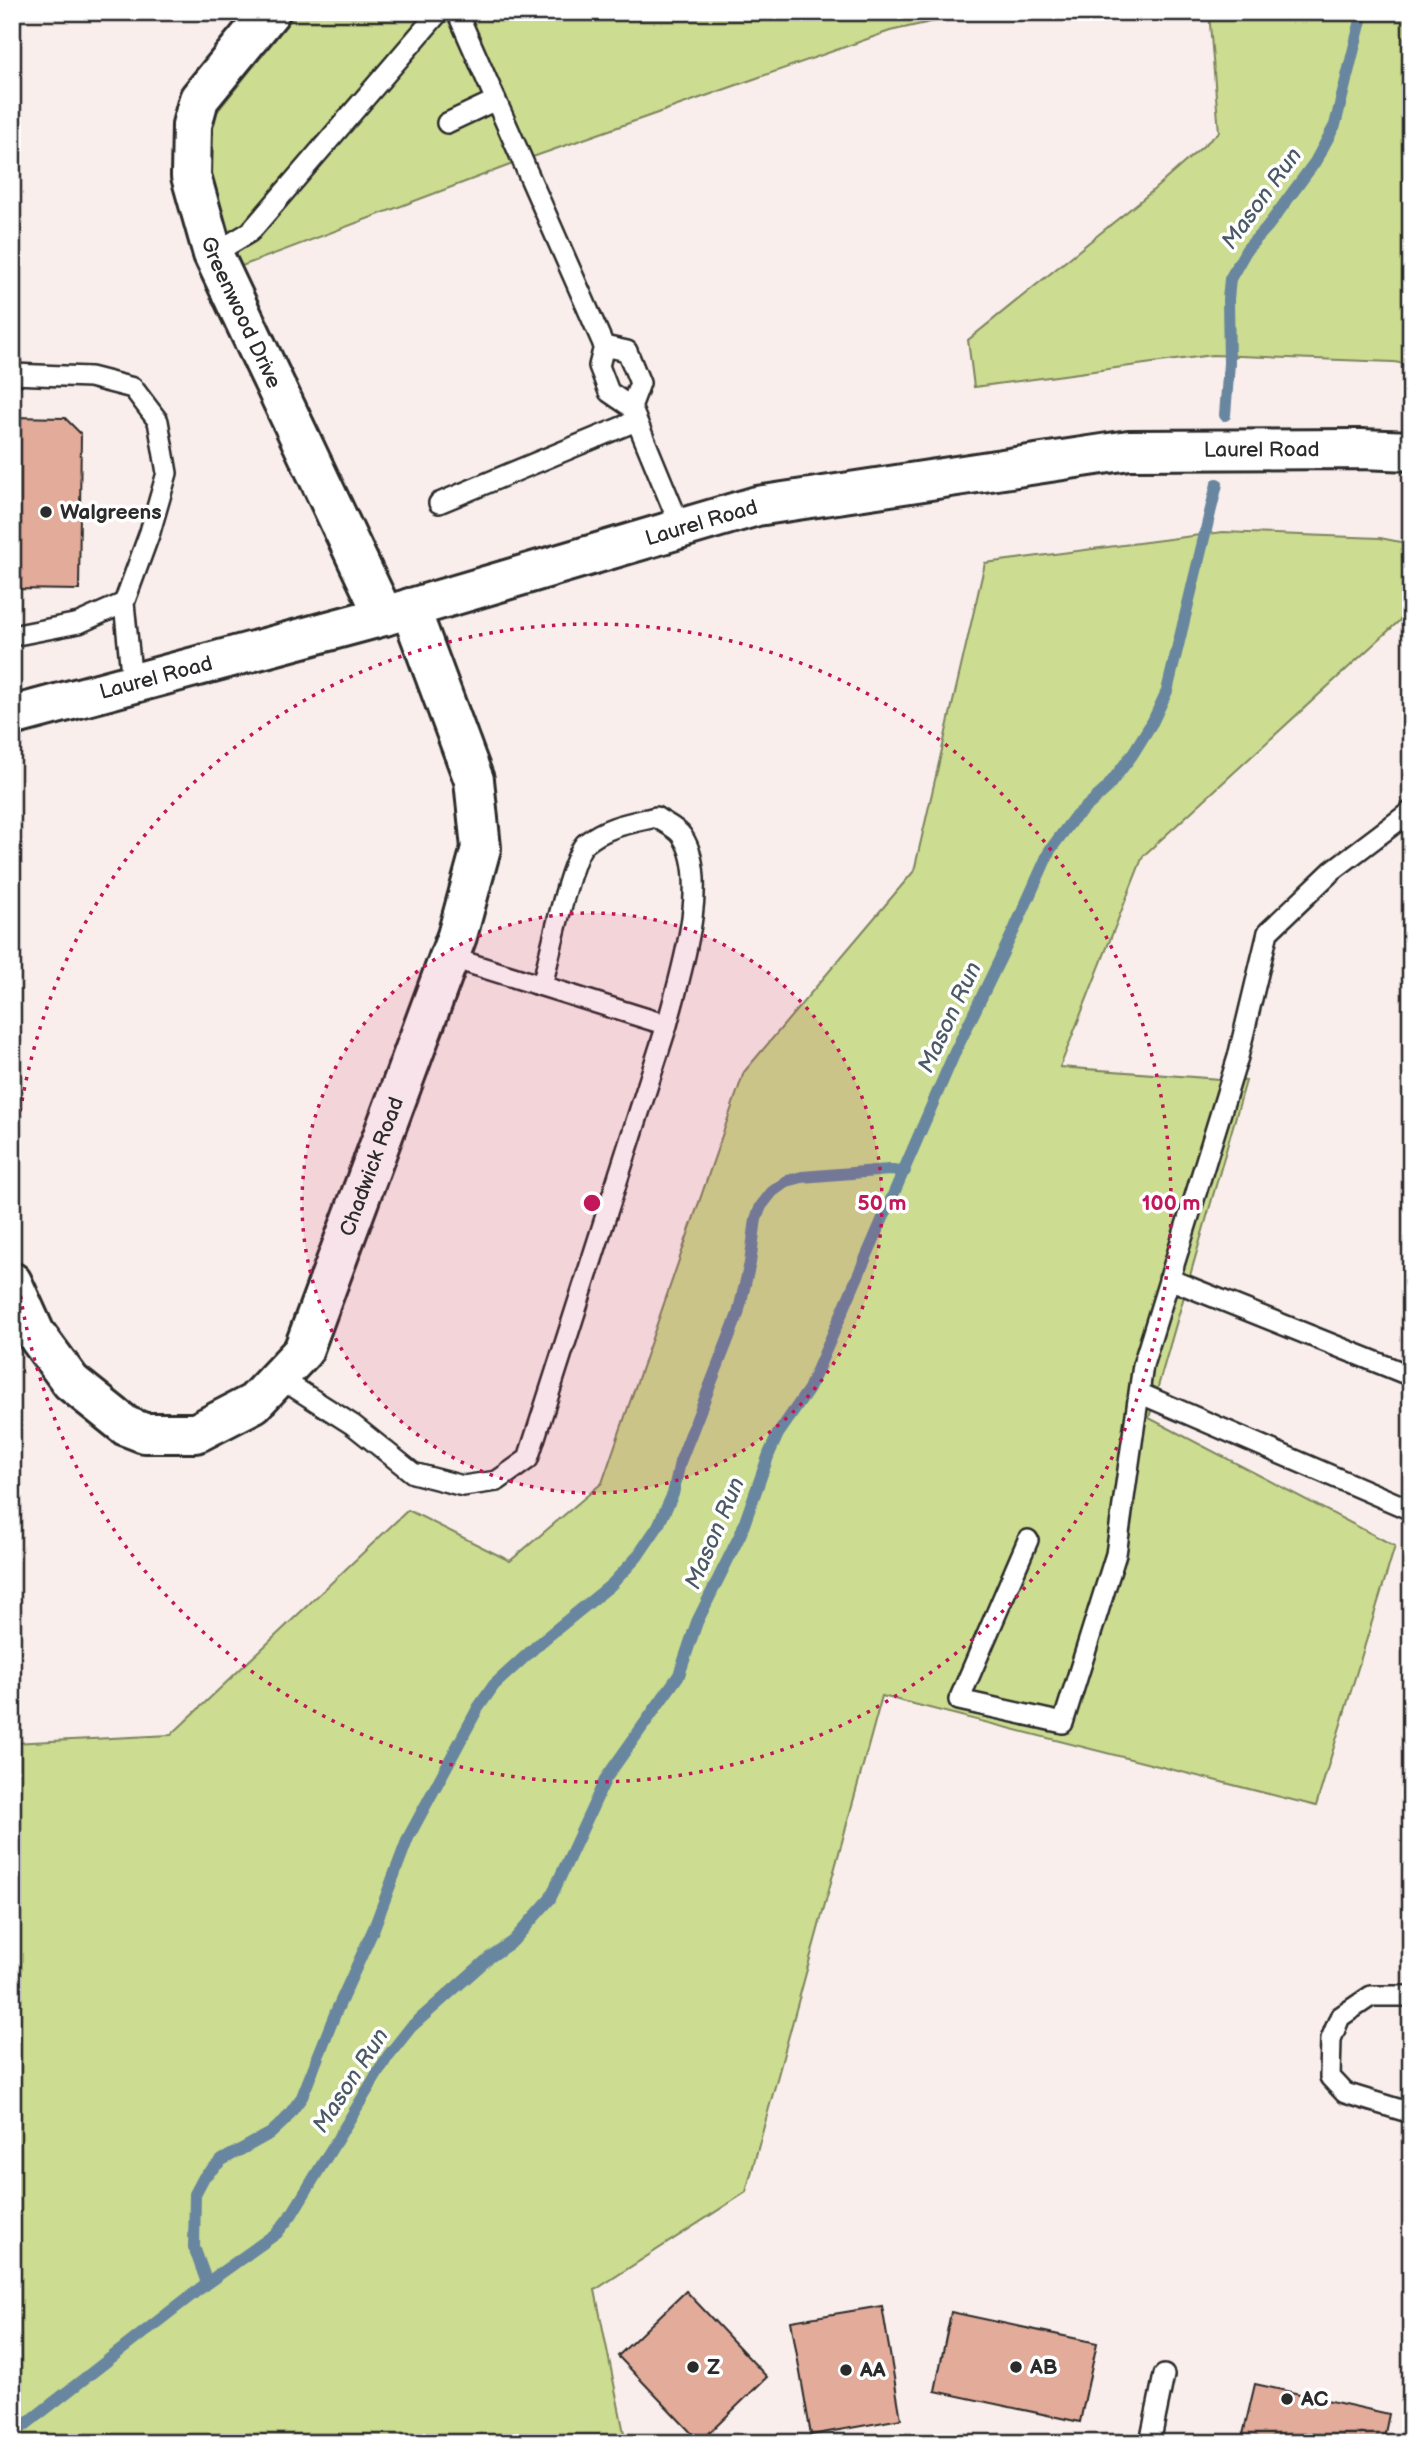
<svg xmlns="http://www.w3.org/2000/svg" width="1423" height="2455" font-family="'Balsamiq Sans',sans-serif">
<rect width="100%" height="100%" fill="#f9eeeb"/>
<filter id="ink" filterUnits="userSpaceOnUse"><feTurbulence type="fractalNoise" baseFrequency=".0143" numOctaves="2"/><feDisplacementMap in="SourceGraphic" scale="14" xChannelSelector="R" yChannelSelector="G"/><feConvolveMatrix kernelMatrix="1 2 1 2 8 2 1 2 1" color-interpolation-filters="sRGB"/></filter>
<g filter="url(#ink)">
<!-- green -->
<path fill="#ccdc90" stroke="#7c845e" stroke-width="2" d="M297,12H976L890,31L510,165L226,272L201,132Z
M1209,12H1411V365L1394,362L1212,355L974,387L968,340L1150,193L1219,132Z
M1223,532L1380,538L1411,544V610L1143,856L1060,1067L1246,1081L1149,1418L1395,1546L1316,1806L882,1696L746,2192L595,2290L626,2443H12V1743L171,1735L408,1510L510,1561L602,1483L744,1072L914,871L985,563Z"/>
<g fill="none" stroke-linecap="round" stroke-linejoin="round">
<!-- stream -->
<path stroke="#68869f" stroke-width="12" d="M1225,415L1229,363L1228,299L1230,279L1247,249L1268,226L1315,162L1335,125L1363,12
M207,2283L194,2247L195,2194L204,2177L222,2160L271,2133L285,2120L302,2097L335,2014L374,1928L408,1838L478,1708L494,1685L542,1641L611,1585L637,1557L658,1526L673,1494L680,1462L738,1314L750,1263L756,1219L761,1206L772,1192L787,1181L802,1177L889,1170L905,1171
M12,2435L207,2283L277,2233L292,2214L388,2056L411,2027L490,1957L513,1941L550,1899L606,1778L679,1675L697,1622L741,1533L769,1454L778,1434L809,1389L955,1052L1015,928L1050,850L1073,819L1106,789L1132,755L1153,721L1167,691L1217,484"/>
</g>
<!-- building -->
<path fill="#e3ab9a" stroke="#2b2b2b" stroke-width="2" d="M12,417L65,418L81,434L79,590L12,589Z
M686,2291L767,2377L700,2442L618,2356Z
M882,2306L901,2419L811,2435L791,2321Z
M951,2312L1097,2343L1080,2422L935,2391Z
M1255,2384L1389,2414L1383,2443H1241Z"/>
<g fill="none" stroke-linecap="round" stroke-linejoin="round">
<defs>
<path id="lane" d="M457,12L604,346L599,366L609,392L631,407L681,528
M447,123L496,100
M213,254L250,232L439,12
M604,346L627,351L640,383L631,407
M12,374L90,377L133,388L158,421L167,473L150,532L124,603L132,683
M439,503L636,421
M12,636L79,623L124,603
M542,986C548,962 571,854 586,843C607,826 630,823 656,817C664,823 677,828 682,836C712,879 679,979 667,1025
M1169,1279L1411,1376
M278,1377L353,1425L413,1473L463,1486L497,1481L528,1459L667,1025L449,957
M1139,1393L1411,1510
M1028,1540L959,1700L1063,1723L1116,1554L1143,1365L1238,1057L1268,932L1333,870L1411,811
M1411,1996H1371L1340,2017L1331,2039L1330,2077L1345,2093L1411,2113
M1150,2443L1164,2375"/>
<g id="street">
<path id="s1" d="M270,12L199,99L192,125L191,176L213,254L384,616"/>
<path id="s2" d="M12,1282L35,1333L71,1382L126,1426L144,1433H196L254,1403L303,1351L457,936L481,848L474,780L410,608"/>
</g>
<g id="secondary">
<path id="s3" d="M12,716L384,616L757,506L1129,450L1361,449L1411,451"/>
</g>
</defs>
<!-- lane casing -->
<use href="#lane" stroke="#2b2b2b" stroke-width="24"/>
<!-- street casing -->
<use href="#street" stroke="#2b2b2b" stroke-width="44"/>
<!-- secondary casing -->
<use href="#secondary" stroke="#2b2b2b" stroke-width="44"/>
<!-- lane -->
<use href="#lane" stroke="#fff" stroke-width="19"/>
<!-- street -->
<use href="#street" stroke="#fff" stroke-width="38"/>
<!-- secondary -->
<use href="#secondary" stroke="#fff" stroke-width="38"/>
</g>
</g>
<!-- distance rings -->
<circle cx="592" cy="1203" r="290" fill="#c2185b" fill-opacity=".12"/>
<g fill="none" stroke="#c2185b" stroke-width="3.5" stroke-dasharray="3.5 7">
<circle cx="592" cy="1203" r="290"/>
<circle cx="592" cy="1203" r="579"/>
</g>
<!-- markers -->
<g fill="#2b2b2b" stroke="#fff" stroke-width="2.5">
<circle cx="46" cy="512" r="7"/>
<circle cx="693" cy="2367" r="7"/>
<circle cx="1016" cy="2367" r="7"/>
<circle cx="846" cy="2370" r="7"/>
<circle cx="1287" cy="2399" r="7"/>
</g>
<g text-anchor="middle" stroke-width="7" stroke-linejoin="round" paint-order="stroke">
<!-- street labels -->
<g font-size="21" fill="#2b2b2b" stroke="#fff">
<text dy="7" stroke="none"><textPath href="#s1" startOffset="336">Greenwood Drive</textPath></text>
<text dy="7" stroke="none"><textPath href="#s3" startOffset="1283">Laurel Road</textPath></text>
<text dy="7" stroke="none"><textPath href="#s3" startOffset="716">Laurel Road</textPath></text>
<text dy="7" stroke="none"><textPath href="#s3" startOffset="149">Laurel Road</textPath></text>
<text dy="7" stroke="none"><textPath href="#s2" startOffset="592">Chadwick Road</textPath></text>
</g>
<!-- poi labels -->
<g font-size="21" font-weight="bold" fill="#2b2b2b" stroke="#fff" text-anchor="start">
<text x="60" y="519">Walgreens</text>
<text x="707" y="2374">Z</text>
<text x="1030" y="2374">AB</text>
<text x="860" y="2377">AA</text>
<text x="1301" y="2406">AC</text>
</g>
<!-- water labels -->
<g font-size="23" font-style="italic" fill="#4a5965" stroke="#fff">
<text transform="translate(1261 198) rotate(-54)" y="8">Mason Run</text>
<text transform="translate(949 1017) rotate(-65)" y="8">Mason Run</text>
<text transform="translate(714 1533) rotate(-67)" y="8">Mason Run</text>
<text transform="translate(350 2080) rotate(-57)" y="8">Mason Run</text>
</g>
</g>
<circle cx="592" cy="1203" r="10" fill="#c2185b" stroke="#fff" stroke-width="3.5"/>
<g font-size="21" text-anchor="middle" font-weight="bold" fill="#c2185b" stroke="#fff" stroke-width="7" stroke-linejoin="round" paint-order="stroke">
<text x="882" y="1210">50 m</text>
<text x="1171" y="1210">100 m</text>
</g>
<!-- margin -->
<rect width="1423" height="2455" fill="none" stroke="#fff" stroke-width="42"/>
<rect x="21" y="21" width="1381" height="2413" fill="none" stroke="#2b2b2b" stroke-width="2.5" filter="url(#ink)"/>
</svg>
